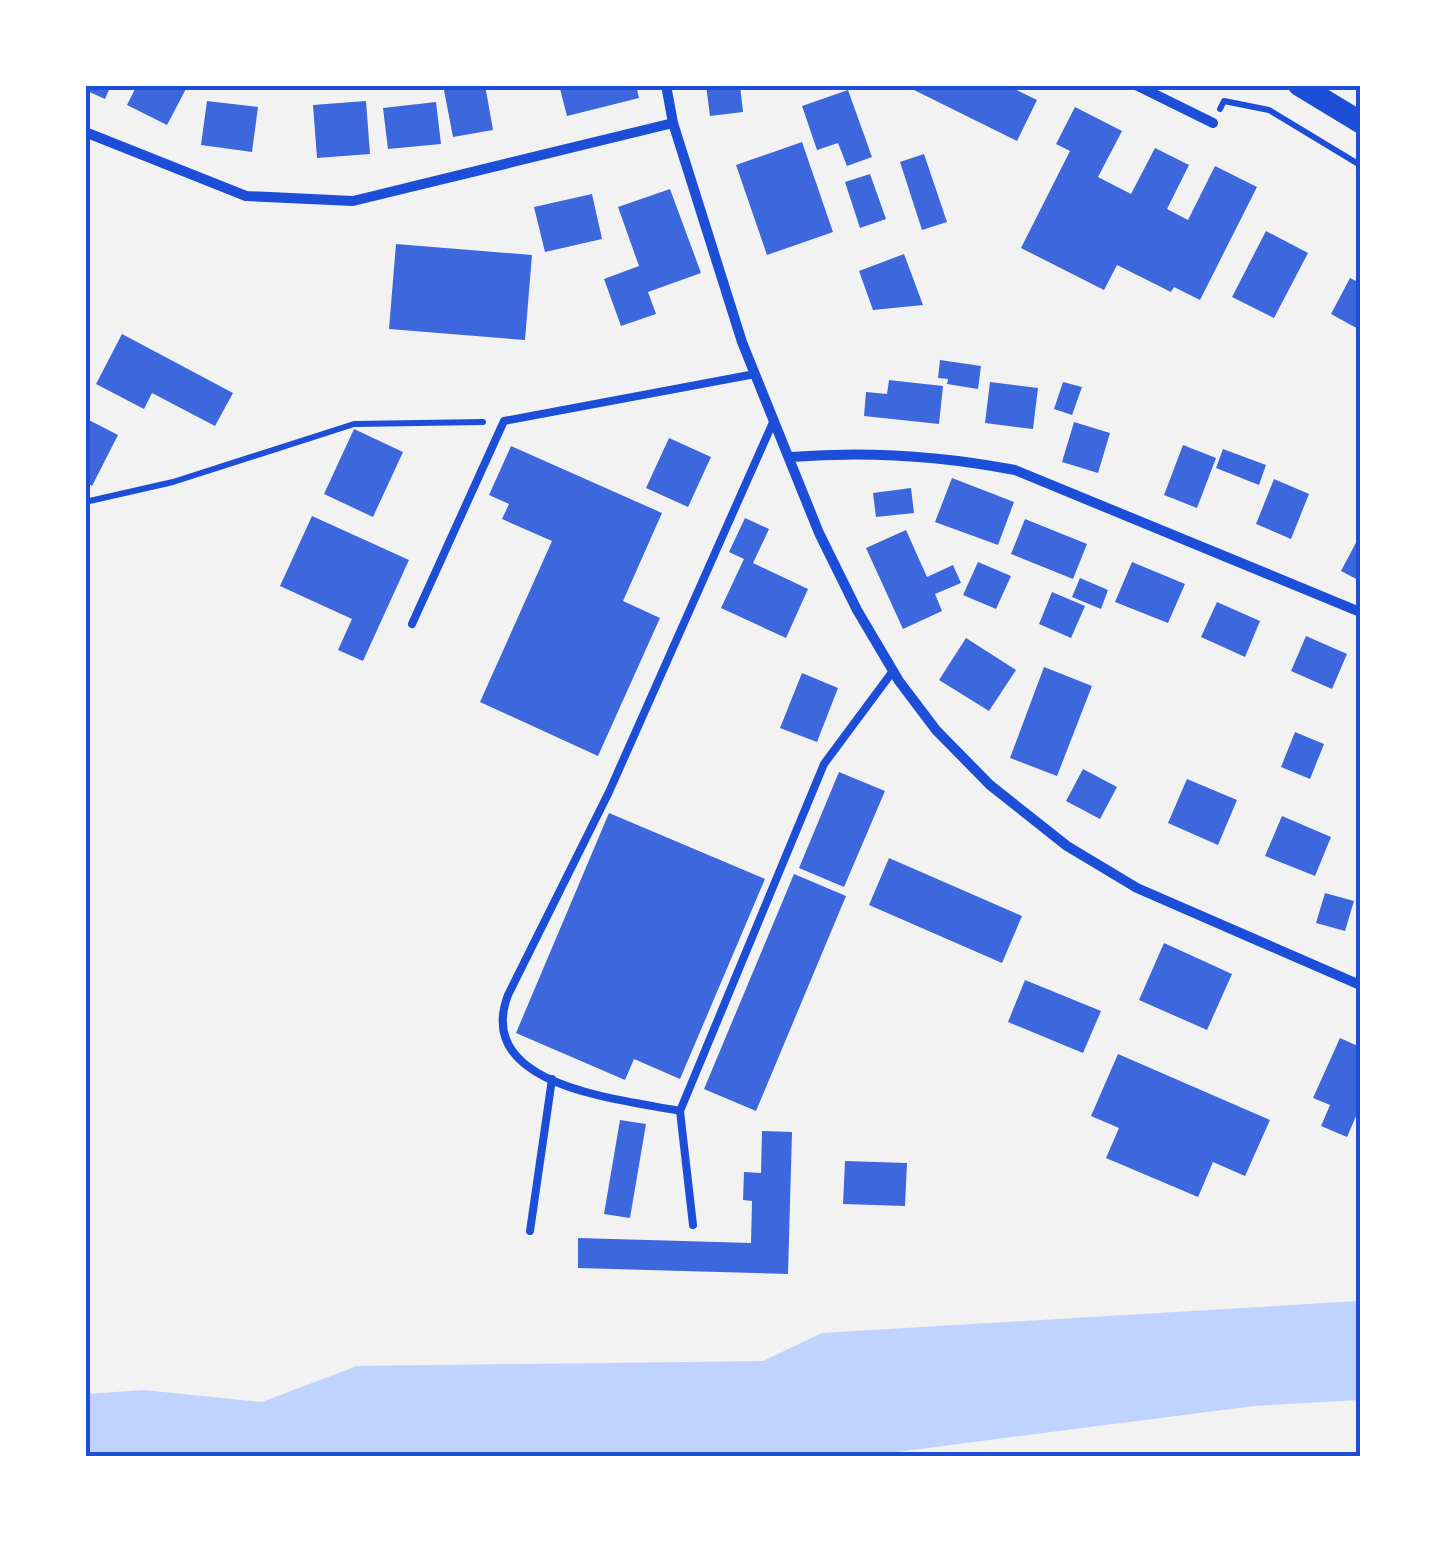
<svg xmlns="http://www.w3.org/2000/svg" width="1445" height="1541" font-family="'Fira Sans',sans-serif">
<rect width="100%" height="100%" fill="#f2f2f2"/>
<!-- water -->
<path fill="#bfd3fe" d="M1360,1301V1400L1254,1406L865,1456H85V1394L144,1390L262,1402L357,1366L763,1361L822,1333Z"/>
<!-- building -->
<path fill="#3d67dc" d="M85,85H111L105,99L85,90Z
M137,85H188L167,125L127,105Z
M443,85H485L493,130L453,137Z
M559,85H636L639,98L567,116Z
M706,85H740L743,112L710,116Z
M917,85H1006L1037,100L1017,141L914,90Z
M848,90L872,157L847,166L838,143L817,150L802,106Z
M207,101L258,107L252,152L201,145Z
M366,101L370,154L317,158L313,105Z
M436,102L441,144L388,149L383,108Z
M1075,107L1122,131L1098,177L1131,194L1155,148L1189,165L1167,209L1188,220L1215,166L1257,187L1200,300L1174,287L1171,292L1117,265L1104,290L1021,248L1070,151L1056,144Z
M802,142L833,232L767,255L736,165Z
M924,154L947,222L922,230L900,162Z
M870,174L886,219L860,228L845,182Z
M670,189L701,273L648,292L656,314L621,326L604,279L639,266L618,207Z
M592,194L602,239L545,252L534,207Z
M1266,231L1308,253L1274,318L1232,297Z
M396,244L532,255L525,340L389,329Z
M904,254L923,305L873,310L859,271Z
M1350,278L1360,283V330L1331,314Z
M122,334L233,393L215,426L152,393L144,409L96,384Z
M940,360L981,366L978,389L947,384L948,379L938,378Z
M889,380L943,386L939,424L864,416L866,392L887,394Z
M990,382L1038,388L1033,429L985,423Z
M1063,382L1082,387L1072,415L1054,409Z
M85,418L118,435L92,486L85,482Z
M1074,422L1110,433L1098,473L1062,462Z
M354,429L403,452L373,517L324,494Z
M669,438L711,457L688,507L646,488Z
M1183,445L1216,458L1197,508L1164,495Z
M511,446L662,513L623,601L660,618L598,756L480,702L552,541L502,519L509,504L489,495Z
M1223,449L1266,465L1259,485L1216,468Z
M952,478L1014,502L998,545L935,522Z
M1274,479L1309,494L1291,539L1256,524Z
M911,488L914,513L876,517L873,493Z
M312,516L409,560L363,661L338,650L352,619L280,586Z
M745,518L769,529L753,563L808,589L786,638L721,608L744,559L729,552Z
M1025,519L1087,544L1073,579L1011,554Z
M906,530L927,577L953,565L961,583L935,594L942,611L903,629L866,548Z
M1360,535V581L1341,571Z
M978,562L1011,576L996,609L963,595Z
M1132,562L1185,584L1168,623L1115,602Z
M1080,578L1108,590L1101,609L1072,597Z
M1052,592L1085,606L1071,638L1039,624Z
M1217,602L1260,621L1245,657L1201,637Z
M1306,636L1347,654L1332,689L1291,671Z
M966,638L1016,670L989,711L939,680Z
M1044,667L1092,686L1057,776L1010,758Z
M802,673L838,688L817,742L780,728Z
M1295,732L1324,744L1310,779L1281,767Z
M1083,769L1117,787L1100,819L1066,801Z
M839,772L885,791L844,887L799,868Z
M1187,779L1237,800L1218,845L1168,823Z
M609,813L765,879L680,1079L634,1059L625,1080L516,1033Z
M1282,816L1331,837L1315,876L1265,856Z
M889,858L1022,916L1002,963L869,905Z
M794,874L846,896L756,1111L704,1089Z
M1325,893L1354,901L1345,931L1316,923Z
M1164,943L1232,974L1207,1030L1139,1000Z
M1025,980L1101,1011L1083,1053L1008,1022Z
M1340,1038L1360,1047V1107L1347,1137L1321,1126L1330,1105L1313,1098Z
M1118,1054L1270,1120L1245,1176L1213,1162L1198,1197L1106,1158L1119,1128L1091,1116Z
M620,1120L646,1124L630,1218L604,1214Z
M762,1131L792,1132L788,1274L578,1268V1238L751,1243L752,1201L743,1200L744,1172L761,1173Z
M845,1161L907,1163L905,1206L843,1204Z"/>
<g fill="none" stroke-linecap="round" stroke-linejoin="round">
<!-- path -->
<path stroke="#1d4ed8" stroke-width="6" d="M1220,109L1224,101L1269,110L1360,165
M85,502L173,482L354,424L483,422"/>
<!-- service -->
<path stroke="#1d4ed8" stroke-width="8" d="M774,420L609,792L508,995C473,1087 620,1099 680,1111L824,764L893,671
M412,624L504,421L755,374
M680,1111L693,1225
M530,1231L552,1079"/>
<!-- minor -->
<path stroke="#1d4ed8" stroke-width="10" d="M666,85L673,123L742,342L819,533L857,610L899,681L936,730L990,785L1067,846L1137,888L1360,985
M1136,85L1213,123
M85,132L246,196L353,201L673,123
M791,457C865,451 942,456 1015,470L1360,612"/>
<!-- primary -->
<path stroke="#1d4ed8" stroke-width="22" d="M1299,85L1360,122"/>
</g>
<!-- border -->
<rect width="1445" height="1541" fill="none" stroke="#ffffff" stroke-width="175"/>
<rect x="88" y="88" width="1270" height="1366" fill="none" stroke="#1d4ed8" stroke-width="4"/>
</svg>
